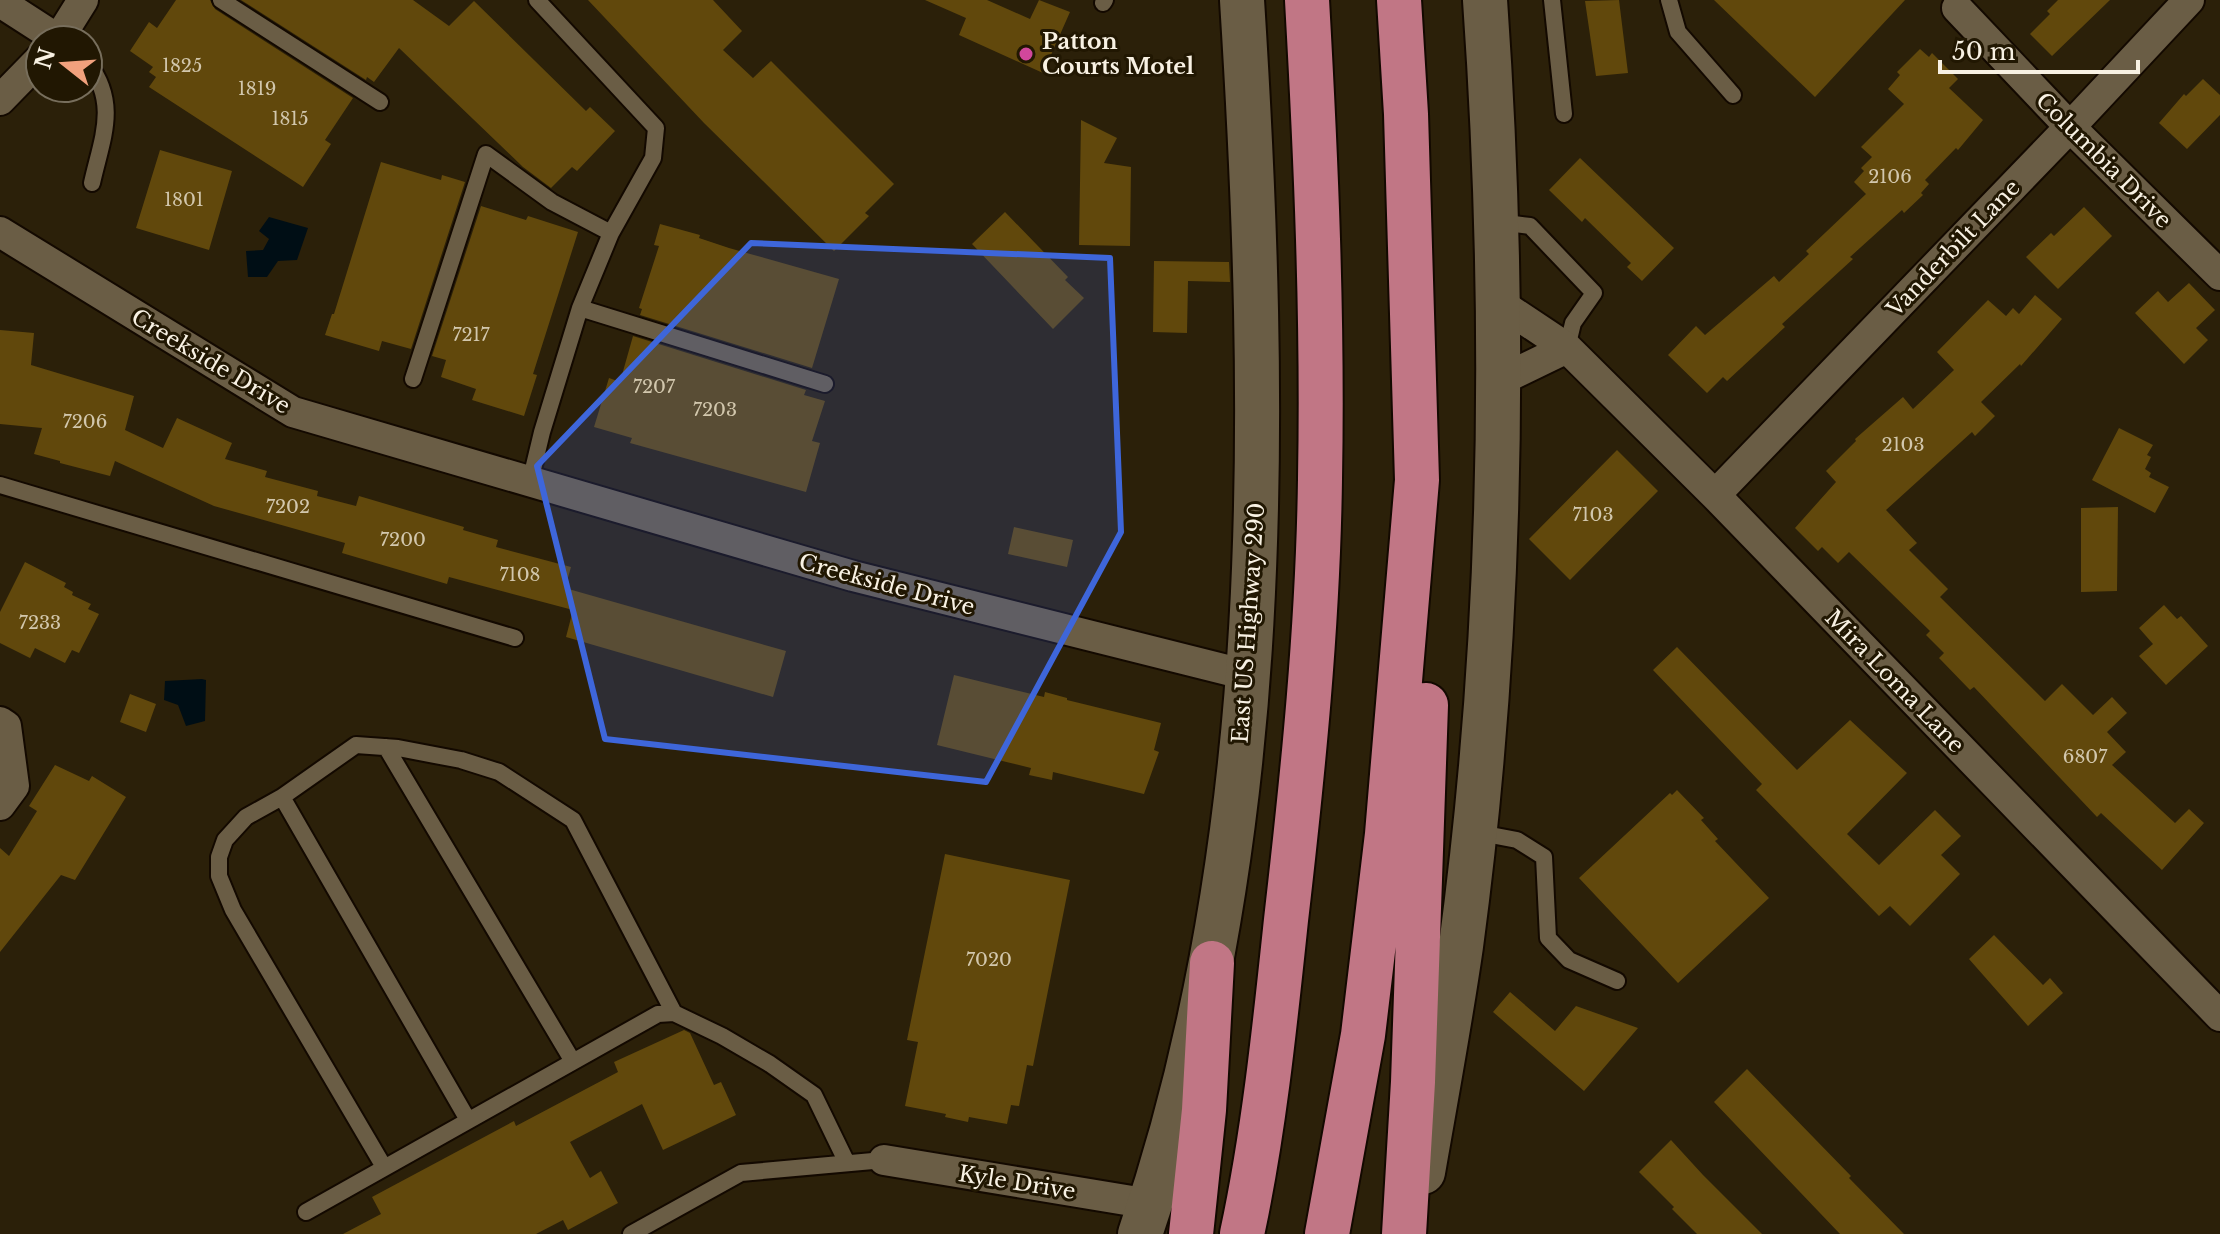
<svg xmlns="http://www.w3.org/2000/svg" width="2220" height="1234" font-family="'Libre Baskerville',serif">
<rect width="100%" height="100%" fill="#2b2009"/>
<!-- water -->
<path fill="#000e15" d="M269,217L308,228L297,260L278,261L267,277H248L246,251L263,250L269,239L259,231Z
M202,679L206,680L205,721L186,726L178,705L164,700L165,681Z"/>
<!-- building -->
<path fill="#61480c" d="M176,0H210L215,9L353,98L325,140L331,144L303,187L149,87L156,77L149,72L153,67L130,51L149,22L157,28Z
M241,0H413L449,26L474,1L586,111L590,107L615,131L577,171L572,167L551,188L523,167L399,48L374,82L367,77L366,80Z
M588,0H713L742,31L723,50L753,78L771,61L894,184L865,213L869,216L834,251L704,123Z
M925,0H987L1030,19L1039,0L1070,12L1043,73L959,35L966,18Z
M1619,0L1628,73L1596,76L1585,1Z
M1714,0H1905L1815,97Z
M2058,0H2110L2052,56L2030,34L2050,14L2047,11Z
M1920,49L1929,57L1932,53L1958,79L1949,88L1983,120L1958,150L1956,148L1925,180L1929,184L1921,193L1923,195L1904,213L1902,210L1850,257L1853,259L1782,324L1785,327L1727,381L1723,377L1707,393L1668,355L1696,326L1705,335L1774,276L1779,282L1809,254L1806,251L1866,194L1854,182L1864,171L1861,168L1872,157L1861,147L1904,104L1888,89L1900,75L1897,72Z
M2203,79L2220,95V115L2187,149L2159,123L2184,94L2186,96Z
M1081,120L1117,138L1104,163L1131,167L1130,246L1079,245Z
M160,150L232,171L209,250L136,228Z
M1580,158L1674,248L1642,281L1627,267L1631,263L1585,218L1582,222L1549,190Z
M381,162L441,180L442,175L465,182L411,349L382,341L379,351L325,335L332,314H334Z
M481,206L526,220L528,216L578,232L533,374L537,375L524,416L472,400L476,389L441,377L446,360L432,356Z
M2084,207L2112,236L2058,289L2026,257L2051,233L2054,236Z
M1005,212L1068,277L1065,280L1084,298L1053,329L972,244Z
M660,224L700,235L699,238L729,248L839,279L812,368L640,315L642,309L639,308L659,246L654,245Z
M1154,261L1229,262L1230,282L1188,281L1187,333L1153,332Z
M2189,283L2215,310L2196,328L2208,340L2184,364L2135,313L2158,291L2168,302Z
M2035,295L2062,319L2021,366L2020,364L1981,402L1995,416L1975,436L1972,432L1886,510L1917,543L1909,550L1948,589L1940,597L2045,701L2062,684L2093,715L2112,697L2127,713L2107,732L2126,752L2112,765L2175,823L2189,809L2204,823L2162,870L2101,813L2097,817L1974,687L1970,690L1939,658L1944,653L1926,635L1930,631L1849,552L1838,563L1822,547L1818,551L1795,528L1836,482L1826,471L1856,441L1855,439L1903,397L1913,409L1954,370L1937,352L1988,300L2006,316L2013,308L2019,314Z
M0,330L34,333L31,365L134,396L125,430L163,448L177,418L232,443L225,459L267,471L265,477L318,491L317,496L356,506L359,496L464,527L463,530L498,540L496,547L571,567L565,588L786,651L773,697L566,637L573,610L449,577L447,584L342,553L345,543L214,506L115,461L110,476L60,463V461L34,454L42,428L0,424Z
M633,336L806,390L804,395L825,401L812,441L820,443L806,492L630,443L632,438L594,427L609,378L620,382Z
M2119,428L2153,445L2147,455L2151,457L2145,469L2151,473L2149,477L2169,487L2155,513L2092,480Z
M1617,450L1658,491L1570,580L1529,539Z
M2118,507L2117,591L2081,592V508Z
M1014,527L1073,540L1067,567L1008,554Z
M25,562L66,583L64,587L73,592L72,595L91,604L88,609L99,614L79,653L72,650L65,663L35,648L30,658L0,643V612Z
M2164,605L2177,619L2181,616L2208,646L2166,685L2139,656L2153,644L2139,628Z
M1677,647L1797,770L1850,720L1907,773L1847,834L1879,865L1935,810L1961,836L1941,855L1960,874L1910,926L1890,906L1879,916L1756,790L1762,784L1653,670Z
M954,675L1044,697L1045,692L1067,698V700L1161,723L1154,750L1159,752L1144,794L1053,772L1052,780L1029,775L1031,768L937,745Z
M130,694L156,704L146,732L120,722Z
M55,765L89,781L92,776L126,797L75,880L61,875L0,952V848L9,856L37,811L29,806Z
M1677,790L1704,818L1701,820L1718,839L1715,841L1769,898L1678,983L1579,878L1670,793L1672,795Z
M945,854L1070,880L1033,1066L1027,1065L1019,1106L1011,1105L1007,1124L969,1117L968,1122L945,1117L946,1114L905,1106L918,1042L907,1040Z
M1994,935L2043,985L2050,978L2063,993L2028,1026L1969,959Z
M1510,992L1555,1031L1576,1006L1638,1028L1584,1091L1493,1012Z
M684,1030L690,1033L714,1085L721,1082L736,1115L663,1150L642,1104L570,1142L590,1178L601,1171L618,1203L568,1230L563,1220L536,1234H343L381,1214L372,1197L514,1121L516,1126L618,1072L614,1062Z
M1747,1069L1851,1176L1849,1178L1904,1234H1840L1714,1102Z
M1671,1140L1703,1175L1762,1234H1697L1672,1209L1674,1207L1639,1172Z"/>
<g fill="none" stroke-linecap="round" stroke-linejoin="round">
<defs>
<path id="lane" d="M221,0L380,102
M1552,0L1564,114
M1669,0L1678,32L1733,95
M1103,3L1105,0
M88,63C119,104 102,138 92,183
M1499,222L1530,226L1594,293L1573,323L1567,348
M580,308L825,384
M413,379L486,154L552,202L611,233
M530,482L542,432L580,308L611,233L653,158L656,128L537,0
M0,485L515,638
M386,747L572,1060
M282,797L468,1120
M1475,832L1517,840L1544,857L1548,938L1569,960L1617,981
M384,1167L233,910L219,876V857L225,840L246,817L282,797L356,745L398,748L461,760L499,772L573,820L674,1013
M306,1212L658,1014L674,1013L722,1036L770,1064L814,1095L847,1163
M631,1234L741,1173L884,1160"/>
<path id="street" d="M0,2L59,40
M1957,8L2070,127L2220,275
M58,40L83,0
M0,100L40,59
M0,232L293,412L853,576L1247,675
M1498,302L1567,348L1715,495L2220,1016
M1497,382L1567,348
M1715,495L2070,127L2189,0
M0,722L6,726L14,786L0,805
M884,1160L1150,1204"/>
<path id="secondary" d="M1423,1172C1436,1097 1450,1022 1461,946C1503,634 1507,314 1485,0
M1140,1234C1275,839 1268,411 1242,0"/>
<path id="highway" d="M1191,1234L1204,1110L1212,963
M1242,1234C1264,1132 1275,1024 1286,920C1303,773 1318,626 1320,479C1323,319 1316,159 1307,0
M1327,1234L1363,1035L1387,834L1417,480L1406,114L1399,0
M1404,1234L1413,1082L1426,705"/>
</defs>
<!-- lane casing -->
<use href="#lane" stroke="#130900" stroke-width="20"/>
<!-- street casing -->
<use href="#street" stroke="#130900" stroke-width="34"/>
<!-- secondary casing -->
<use href="#secondary" stroke="#130900" stroke-width="48"/>
<!-- highway casing -->
<use href="#highway" stroke="#130900" stroke-width="48"/>
<!-- lane -->
<use href="#lane" stroke="#6a5d45" stroke-width="16"/>
<!-- street -->
<use href="#street" stroke="#6a5d45" stroke-width="30"/>
<!-- secondary -->
<use href="#secondary" stroke="#6a5d45" stroke-width="44"/>
<!-- highway -->
<use href="#highway" stroke="#c17685" stroke-width="44"/>
</g>
<!-- marked area -->
<path fill="#3e66da" fill-opacity="0.2" stroke="#3e66da" stroke-width="6" stroke-linejoin="round" d="M751,243L1110,258L1121,532L986,782L605,739L537,466Z"/>
<!-- markers -->
<circle fill="#d1479c" stroke="#211702" stroke-width="3" cx="1026" cy="54" r="8"/>
<g text-anchor="middle" stroke-width="6" stroke-linejoin="round" paint-order="stroke">
<!-- number labels -->
<g font-size="18" fill="#d2c7ad">
<text x="182" y="72">1825</text>
<text x="257" y="95">1819</text>
<text x="290" y="125">1815</text>
<text x="1890" y="183">2106</text>
<text x="184" y="206">1801</text>
<text x="471" y="341">7217</text>
<text x="654" y="393">7207</text>
<text x="715" y="416">7203</text>
<text x="85" y="428">7206</text>
<text x="1903" y="451">2103</text>
<text x="288" y="513">7202</text>
<text x="1593" y="521">7103</text>
<text x="403" y="546">7200</text>
<text x="520" y="581">7108</text>
<text x="40" y="629">7233</text>
<text x="2085" y="763">6807</text>
<text x="989" y="966">7020</text>
</g>
<!-- poi labels -->
<g font-size="22" font-weight="bold" fill="#f8f1e3" stroke="#211702" text-anchor="start">
<text x="1042" y="49">Patton<tspan x="1042" dy="25">Courts Motel</tspan></text>
</g>
<!-- street labels -->
<g font-size="22" fill="#f8f1e3" stroke="#211702">
<text transform="translate(2104 160) rotate(45)" y="8">Columbia Drive</text>
<text transform="translate(1953 248) rotate(-46)" y="8">Vanderbilt Lane</text>
<text transform="translate(211 361) rotate(31)" y="8">Creekside Drive</text>
<text transform="translate(887 584) rotate(15)" y="8">Creekside Drive</text>
<text transform="translate(1248 623) rotate(-86)" y="8">East US Highway 290</text>
<text transform="translate(1895 681) rotate(46)" y="8">Mira Loma Lane</text>
<text transform="translate(1017 1182) rotate(9)" y="8">Kyle Drive</text>
</g>
</g>
<!-- north arrow -->
<g transform="translate(64 64) rotate(287)"><circle r="38" fill="#211702" stroke="#776e5c" stroke-width="2"/>
<path d="M0-6L14 30L0 20L-14 30Z" fill="#f1a17d"/>
<text y="-12" font-size="22" font-weight="bold" text-anchor="middle" fill="#f8f1e3">N</text>
</g>
<!-- scale -->
<path d="M1940 60v12h198v-12" fill="none" stroke="#f8f1e3" stroke-width="4"/>
<text x="1952" y="60" font-size="24" fill="#f8f1e3" stroke="#211702" stroke-width="6" paint-order="stroke">50 m</text>
</svg>
